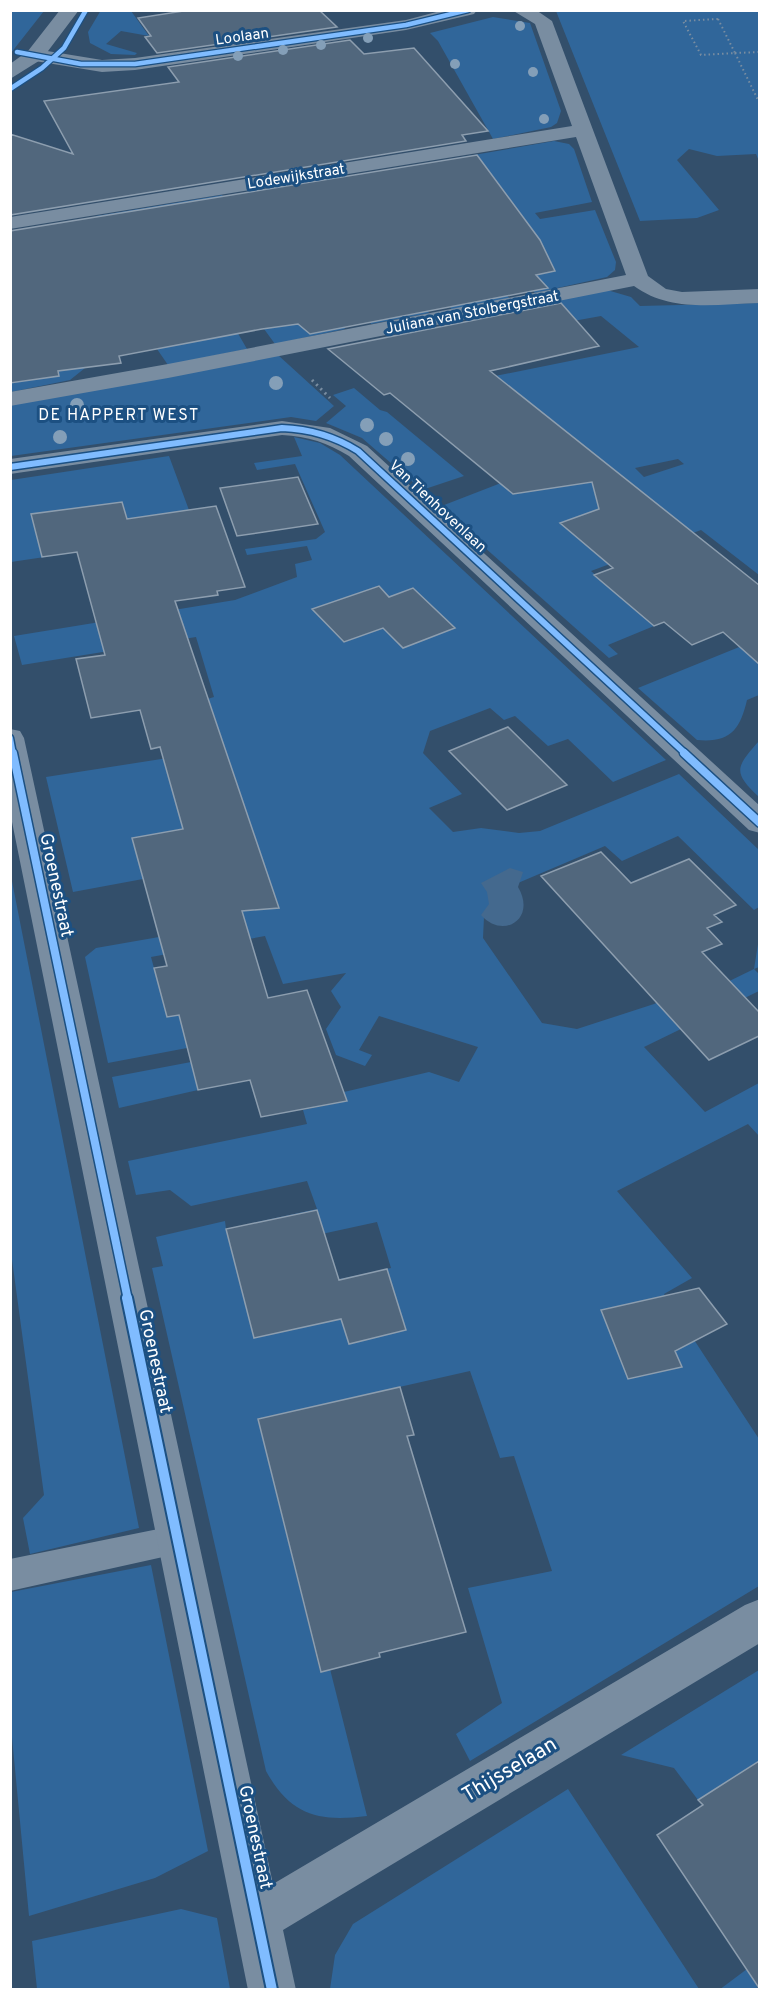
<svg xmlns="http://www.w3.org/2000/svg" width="770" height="2000" font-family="Overpass,sans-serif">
<rect width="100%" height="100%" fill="#334f6b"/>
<!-- green -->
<path fill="#30669a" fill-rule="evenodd" d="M11,10L44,11L11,53L10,11Z
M101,10L131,11L149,36L121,31L106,44L137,53L135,55L111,54L90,43L88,32Z
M556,11H759V161L756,154L717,156L689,149L677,160L719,210L697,218L640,221Z
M493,17L530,23L561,111L557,123L551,127L493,139L438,41L430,33Z
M554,141L569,144L574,149L592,202L535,213L540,219L595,210L616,262L615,270L607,277L535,293L491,245L473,249L509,298L452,310L441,293L399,266L429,313L371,324L368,318L330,305L345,329L275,344L234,288L211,287L247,349L168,365L157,349L80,355L85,368L70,380L11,392V341L106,234L96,216L222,195L227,202L293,204L280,186L340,177L382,239L439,161Z
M607,290L631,297L640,306L759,303V575L701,530L591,571L654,626L608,645L618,654L609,658L439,507L501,483L495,376L639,347L601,316L540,327L497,312ZM678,459L684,464L644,477L635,468Z
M278,355L334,406L316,421L291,417L11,456L10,403Z
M354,388L380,410L387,412L464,476L422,490L362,438L326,423L346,406L333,395Z
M294,437L320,443L340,455L666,760L613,782L568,739L548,746L515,716L504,720L490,708L430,731L423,753L462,794L429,808L453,832L481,828L519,833L540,831L679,774L759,850V907L754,910L678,836L622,861L605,846L504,889L484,917L483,938L542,1023L577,1029L654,1004L707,981L715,988L754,969L759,938V967L754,969L759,974V991L644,1047L705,1112L759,1083V1136L748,1124L617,1191L692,1278L664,1294L759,1439V1586L470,1761L456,1734L502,1703L468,1588L552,1571L514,1456L500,1458L470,1371L258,1419L320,1671L330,1669L367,1816C319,1822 291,1816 266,1771L152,1268L163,1266L156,1237L225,1221L226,1229L317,1209L307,1181L191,1206L170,1190L136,1195L128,1161L307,1124L303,1110L347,1101L344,1092L429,1072L459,1082L478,1047L379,1016L359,1050L372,1055L365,1066L336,1055L326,1029L341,1007L331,991L346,973L283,984L265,936L151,957L154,968L209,1033L187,1048L108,1063L85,957L96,948L159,937L143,879L73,892L46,777L219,750L204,700L214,697L196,637L22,665L14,636L235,600L297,577L295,564L312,560L307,546L247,555L245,549L316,539L325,532L295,464L257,470L254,463L302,456ZM377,1222L391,1268L322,1283L308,1237Z
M169,456L210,567L112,547L11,562V480Z
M759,639V695L747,700C740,730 730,743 697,740L638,688Z
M759,741V797C732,772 736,767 759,741Z
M10,871L139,1528L30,1554L23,1518L44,1495L10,1245Z
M191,1062L198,1090L119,1108L112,1077Z
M151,1565L208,1851L155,1878L29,1916L11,1727V1592Z
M759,1670V1761L698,1800L674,1768L621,1755Z
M568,1789L699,1989H330L335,1955L353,1924Z
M181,1909L217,1918L230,1989H37L32,1941Z
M747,1969L759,1990H719Z"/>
<!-- water -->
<path fill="#44698e" d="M510,868L523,872L518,887C537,919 503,940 481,915L489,904L487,892L481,883Z"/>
<!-- building -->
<path fill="#51677d" stroke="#8d9eaf" stroke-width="1.5" d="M190,10H319L337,27L157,53L145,37L151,36L138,18Z
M350,40L364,54L414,48L488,131L462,135L466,141L10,215V134L73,154L44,101L179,82L168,67Z
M477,155L540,240L555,271L536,275L548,288L310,334L298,324L262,329L119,356L121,363L58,371L59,376L10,383V231Z
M561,303L599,346L490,371L759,585V664L723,632L692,645L664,622L654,626L594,575L613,568L560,523L599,509L592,482L513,494L390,393L384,395L328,349Z
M298,477L318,524L237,536L220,488Z
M122,502L127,519L216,506L245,587L217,591L218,595L175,601L279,908L242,911L268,998L307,990L347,1101L261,1117L250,1080L198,1090L179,1015L167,1017L154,968L167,966L132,838L183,829L160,747L151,749L140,710L91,718L76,659L105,655L77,552L42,557L31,514Z
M379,586L389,597L413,588L455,628L403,648L383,628L344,642L312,609Z
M508,727L567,785L507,810L449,751Z
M601,852L631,883L689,859L736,905L714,915L722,922L707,928L722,944L702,952L759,1012V1036L709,1060L541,876Z
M317,1210L339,1280L387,1269L406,1330L349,1344L341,1319L254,1338L226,1229Z
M699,1288L727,1324L675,1351L682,1367L628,1379L601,1310Z
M400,1387L414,1435L407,1436L466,1632L379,1653L380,1657L321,1672L258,1419Z
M759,1761V1988L657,1835L703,1805L698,1800Z"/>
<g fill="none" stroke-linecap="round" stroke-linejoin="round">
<!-- path-far1 -->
<path stroke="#798da1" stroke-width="2" stroke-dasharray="1.5 3" stroke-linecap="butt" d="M718,19L735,53L701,55L683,21Z
M735,53L760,104
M735,53L760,52"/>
<!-- path -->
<path stroke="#798da1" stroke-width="3" stroke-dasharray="2 4" stroke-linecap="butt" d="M312,380L330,398"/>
<!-- service -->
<path fill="#798da1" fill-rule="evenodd" d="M178,1525L190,1529L195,1540L190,1551L10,1591V1559Z"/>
<!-- minor -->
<path fill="#798da1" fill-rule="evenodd" d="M444,10H477L474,14L406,30L135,70L102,72L35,61L26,55L35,49L102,60L135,58L406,20Z
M512,10H536L552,21L648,276L666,289L682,292L760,289V303C716,304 671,313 634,286L168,378L10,406V392L168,364L626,275L576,137L10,229V217L572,126L535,24Z
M282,421L330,428L367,446L760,806V833L749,830L349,456C328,443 308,436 282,435L10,474V459Z
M10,729L20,731L24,738L273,1884L745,1605L760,1599V1643L283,1930L296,1990H248L10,812Z"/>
<!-- tertiary -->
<path fill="#798da1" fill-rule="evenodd" d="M60,10H79L42,59L10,79V64L28,51Z"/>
<defs>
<path id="cycleway-far3" d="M17,52L81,64H135L406,25L468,10
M10,89L42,68L64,48L86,10"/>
<path id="cycleway-far2" d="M10,467L282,428C310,429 334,436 358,451L686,754
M10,738L13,754"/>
<path id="cycleway-far1" d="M13,753L128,1300
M684,753L760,823"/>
<path id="cycleway" d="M127,1298L272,1990"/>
</defs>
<!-- cycleway-far3 casing -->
<use href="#cycleway-far3" stroke="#1c5082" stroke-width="7"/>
<!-- cycleway-far2 casing -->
<use href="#cycleway-far2" stroke="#1c5082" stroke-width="9"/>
<!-- cycleway-far1 casing -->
<use href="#cycleway-far1" stroke="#1c5082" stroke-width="11"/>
<!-- cycleway casing -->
<use href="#cycleway" stroke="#1c5082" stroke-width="14"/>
<!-- cycleway-far3 -->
<use href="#cycleway-far3" stroke="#80bcff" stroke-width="4.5"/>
<!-- cycleway-far2 -->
<use href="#cycleway-far2" stroke="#80bcff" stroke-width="6"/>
<!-- cycleway-far1 -->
<use href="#cycleway-far1" stroke="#80bcff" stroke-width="8"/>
<!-- cycleway -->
<use href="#cycleway" stroke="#80bcff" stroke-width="10"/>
</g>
<!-- trees -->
<g fill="#849fb8">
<circle cx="520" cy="26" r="5"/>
<circle cx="368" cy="38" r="5"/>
<circle cx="321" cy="45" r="5"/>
<circle cx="283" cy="50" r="5"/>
<circle cx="238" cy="56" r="5"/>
<circle cx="455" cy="64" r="5"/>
<circle cx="533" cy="72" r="5"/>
<circle cx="544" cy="119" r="5"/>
<circle cx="276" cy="383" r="7"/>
<circle cx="77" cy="405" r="7"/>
<circle cx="367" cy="425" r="7"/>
<circle cx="60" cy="437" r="7"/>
<circle cx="386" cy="439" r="7"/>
<circle cx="408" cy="459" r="7"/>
</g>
<g text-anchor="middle" stroke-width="6" stroke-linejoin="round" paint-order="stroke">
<!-- far-street labels -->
<g font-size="15" fill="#fff" stroke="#1c5082">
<text transform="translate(242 36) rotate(-8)" y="5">Loolaan</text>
<text transform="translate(296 176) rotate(-9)" y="5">Lodewijkstraat</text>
<text transform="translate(472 312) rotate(-11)" y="5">Juliana van Stolbergstraat</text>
<text transform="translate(438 506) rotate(43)" y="5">Van Tienhovenlaan</text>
</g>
<!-- far-neighbourhood labels -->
<g font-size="16" letter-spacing="1.5" fill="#fff" stroke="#1c5082">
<text x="119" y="420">DE HAPPERT WEST</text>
</g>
<!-- street labels -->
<g font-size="18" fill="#fff" stroke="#1c5082">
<text transform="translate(57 885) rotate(78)" y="6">Groenestraat</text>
<text transform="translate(156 1361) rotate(78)" y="6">Groenestraat</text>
<text transform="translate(256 1837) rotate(78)" y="6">Groenestraat</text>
</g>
<!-- near-street labels -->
<g font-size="21" fill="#fff" stroke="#1c5082">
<text transform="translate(509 1769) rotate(-31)" y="7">Thijsselaan</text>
</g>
</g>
<!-- border -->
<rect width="770" height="2000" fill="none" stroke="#ffffff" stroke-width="24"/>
</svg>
